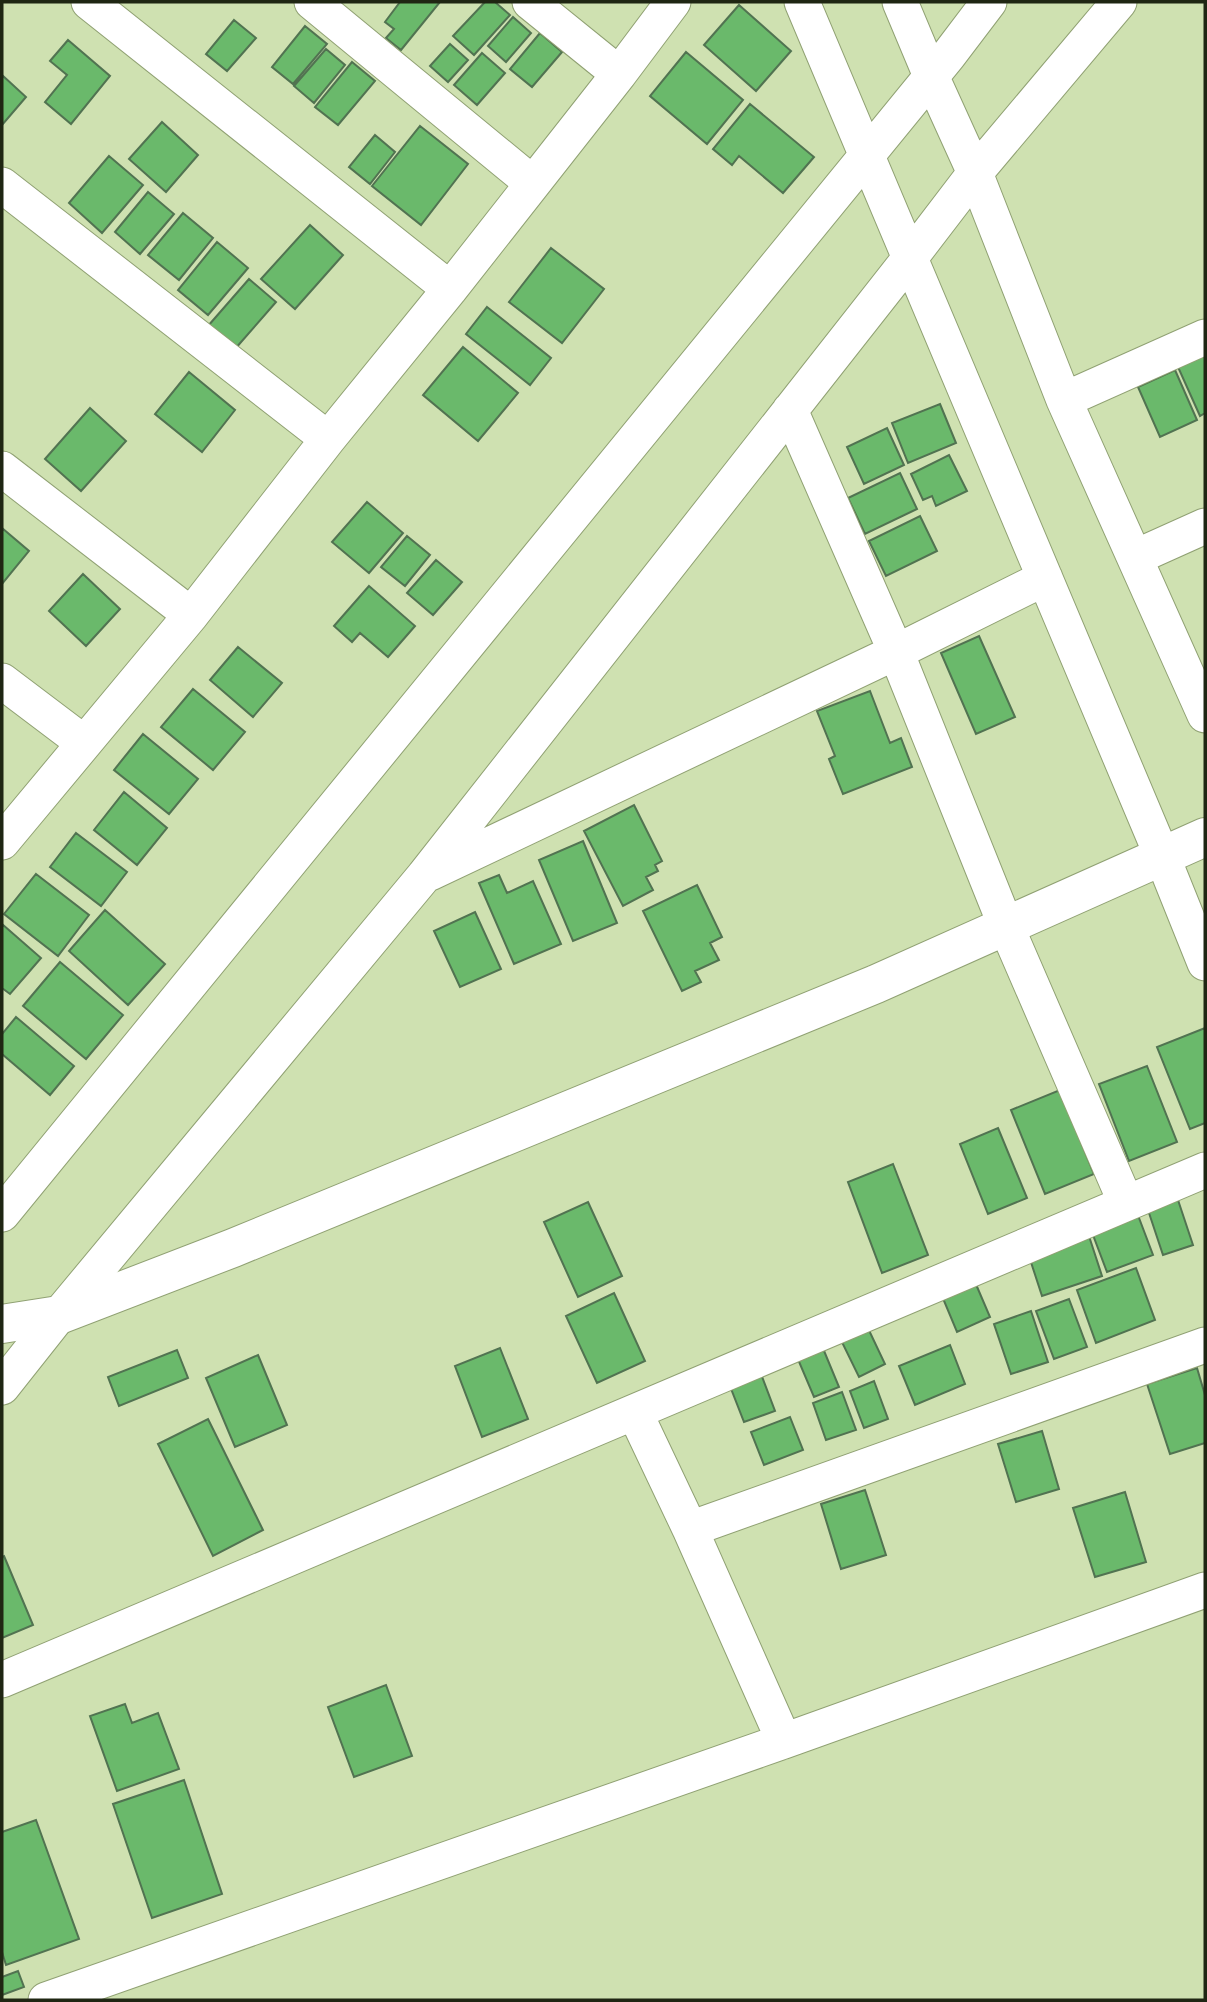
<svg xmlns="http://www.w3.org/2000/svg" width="1207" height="2002" font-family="Overpass,sans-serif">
<rect width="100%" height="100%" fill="#cfe1b1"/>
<!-- building -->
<path fill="#6ab96b" stroke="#517351" stroke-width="2" d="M400,2H440L401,50L386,38L394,29L385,22Z
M485,2H495L510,15L474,55L453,36Z
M739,5L791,51L756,91L704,45Z
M513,17L531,33L506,62L488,46Z
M234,20L256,38L227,71L206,54Z
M305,26L327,44L293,84L272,67Z
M540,33L562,52L532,87L510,69Z
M68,40L110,76L71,124L45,102L67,75L50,61Z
M450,44L468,60L448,82L430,66Z
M326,49L345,65L314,103L294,86Z
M686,52L743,100L707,144L650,96Z
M482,53L505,73L477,105L454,85Z
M352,62L375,81L338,125L315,107Z
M2,75L26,97L2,125Z
M750,104L814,157L783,193L739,156L732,165L713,149Z
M162,122L198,155L166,192L129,159Z
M420,126L468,164L421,225L372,186Z
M375,135L395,152L370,184L349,167Z
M109,156L143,185L102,233L69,203Z
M148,192L174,214L140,254L115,232Z
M183,213L213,238L179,280L148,255Z
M310,225L343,255L295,309L261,279Z
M217,242L248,268L208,315L178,290Z
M551,248L604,289L562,343L509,302Z
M249,279L276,302L235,349L208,326Z
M487,307L551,358L530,385L466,334Z
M463,347L518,393L478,441L423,395Z
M1205,355V413L1200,416L1178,367Z
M1175,370L1197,420L1160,437L1138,387Z
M189,372L235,410L202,452L155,414Z
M940,404L956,443L908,463L892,423Z
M90,408L126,441L81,491L45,459Z
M887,428L904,465L864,484L847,447Z
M949,455L967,491L936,506L932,496L923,500L911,474Z
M900,473L917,509L865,534L848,498Z
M367,502L403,533L369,573L332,542Z
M920,516L937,551L886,576L869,541Z
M2,528L29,551L2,584Z
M407,536L430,555L405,586L381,567Z
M436,560L462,582L433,615L407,593Z
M83,574L120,609L86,646L49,611Z
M369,586L415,626L388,657L360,633L352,642L334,626Z
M979,636L1015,717L976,734L941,653Z
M238,647L282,683L253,717L210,680Z
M193,689L245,732L213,770L161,727Z
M870,691L890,743L901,738L912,767L843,794L829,759L835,756L817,711Z
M143,734L198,779L169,814L114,770Z
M124,792L167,828L137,865L94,830Z
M634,805L662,861L655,865L658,871L646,877L653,890L623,906L584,831Z
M76,833L127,872L101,906L50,867Z
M583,841L617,923L573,941L539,860Z
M36,874L89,915L58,956L4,914Z
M499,875L507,893L533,881L561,944L514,964L479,883Z
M697,885L722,937L710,943L719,960L695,971L701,982L682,991L643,911Z
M105,910L165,964L128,1005L69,951Z
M475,912L501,969L460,987L434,931Z
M2,924L41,958L10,994L2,988Z
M60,962L123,1015L86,1059L23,1006Z
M16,1017L74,1066L50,1095L2,1054V1034Z
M1205,1028V1123L1190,1129L1157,1047Z
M1147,1066L1177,1142L1129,1161L1099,1084Z
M1060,1090L1094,1174L1045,1194L1011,1110Z
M998,1128L1027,1198L988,1214L960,1144Z
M893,1164L928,1255L882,1273L848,1182Z
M1178,1200L1193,1245L1163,1255L1148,1210Z
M588,1202L622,1276L578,1297L544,1222Z
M1136,1210L1153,1255L1107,1272L1090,1227Z
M1087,1230L1102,1276L1042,1296L1027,1250Z
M1136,1268L1155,1320L1096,1343L1077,1290Z
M975,1282L990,1317L957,1332L942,1296Z
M614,1293L645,1361L597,1383L566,1316Z
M1069,1299L1087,1347L1054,1359L1036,1311Z
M1031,1311L1048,1362L1011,1374L994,1324Z
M866,1324L885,1364L859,1377L839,1336Z
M950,1345L965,1384L915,1405L899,1366Z
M822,1346L839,1387L814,1397L797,1357Z
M500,1348L528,1419L482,1437L455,1366Z
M177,1350L188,1378L119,1406L108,1377Z
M258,1355L287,1425L235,1447L206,1378Z
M1197,1368L1205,1395V1443L1170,1454L1147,1384Z
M761,1374L775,1411L744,1422L730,1386Z
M874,1381L888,1419L864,1428L850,1391Z
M842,1392L856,1430L826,1440L813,1403Z
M790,1417L803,1450L764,1465L751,1432Z
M208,1419L263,1530L213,1556L158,1444Z
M1042,1431L1059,1489L1016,1502L998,1444Z
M865,1490L886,1555L841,1569L821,1504Z
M1125,1492L1146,1562L1095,1577L1073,1508Z
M4,1556L33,1625L2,1638V1557Z
M386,1685L412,1756L354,1777L328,1707Z
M125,1704L132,1723L158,1713L179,1769L117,1791L90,1716Z
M184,1780L222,1894L152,1918L113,1804Z
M36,1820L79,1939L6,1965L2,1952V1832Z
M18,1971L24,1987L2,1995V1977Z"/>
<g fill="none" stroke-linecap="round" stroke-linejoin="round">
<defs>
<path id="minor" d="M89,2L450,289
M312,2L532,183
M530,2L619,74
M802,2L1162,856L1205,963
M900,2L931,76L975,173L1064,400L1205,715
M2,185L328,439
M1064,400L1205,337
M790,410L896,652L1006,926L1126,1203
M2,469L191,615
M1136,557L1205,526
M2,681L84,743
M2,842L191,615L328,439L450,289L619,74L673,2
M430,873L896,652L1045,578
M2,1214L948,56L989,2
M2,1387L59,1315L424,876L910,258L975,173L1119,2
M635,1413L690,1529L784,1741
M690,1529L1205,1345
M2,1680L1205,1170
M46,2000L784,1741L1205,1590"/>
<path id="major" d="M2,1324L59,1315L233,1248L876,984L1205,837"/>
</defs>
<!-- minor casing -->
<use href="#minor" stroke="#90a173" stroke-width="37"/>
<!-- major casing -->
<use href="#major" stroke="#90a173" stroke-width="40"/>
<!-- minor -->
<use href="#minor" stroke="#fff" stroke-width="35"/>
<!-- major -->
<use href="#major" stroke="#fff" stroke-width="38"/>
</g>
<!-- border -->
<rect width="1207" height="2002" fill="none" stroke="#1f2613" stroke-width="7"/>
</svg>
